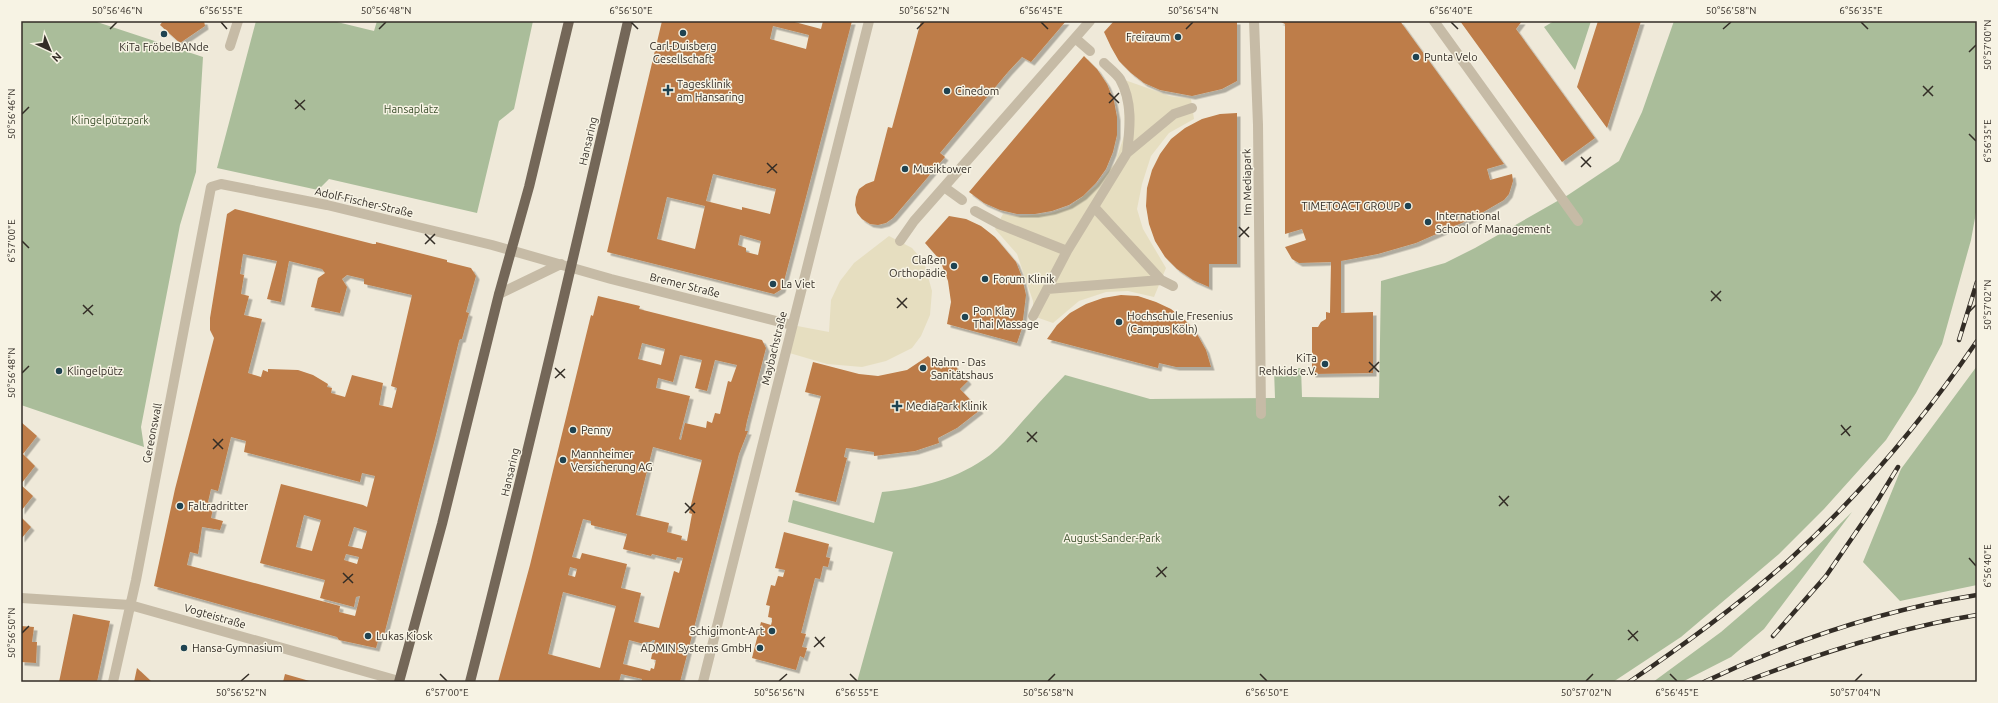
<svg xmlns="http://www.w3.org/2000/svg" width="1998" height="703" font-family="Ubuntu,sans-serif">
<defs>
<filter id="shadow"><feDropShadow dx="3.5" dy="3.5" stdDeviation="0" flood-color="#0004"/></filter>
</defs>
<rect width="100%" height="100%" fill="#efe9d9"/>
<!-- green -->
<path fill="#aabd9a" d="M21,21H94L203,57L196,172L180,225L141,427L144,447L21,405Z
M256,21H333L374,31L377,21H533L514,109L499,121L477,213L329,179L318,190L217,168Z
M1554,21H1591L1575,70L1544,27Z
M1674,21H1977V207L1971,240L1942,344L1916,393L1886,440L1824,509L1779,554L1681,637L1613,682H857L893,552L788,522L793,500L874,523L882,492C921,488 958,479 990,455C1005,443 1017,427 1030,413C1041,400 1053,388 1065,375L1150,399L1275,398L1274,369L1301,368L1302,397L1379,398L1381,281L1445,263L1475,248L1568,195L1619,161L1642,112Z
M1977,366V585L1900,601L1863,562L1901,469Z
M1852,512L1764,629L1731,657L1682,682H1653L1721,632L1793,570Z"/>
<!-- plaza -->
<path fill="#e6dec0" d="M1119,78L1170,96L1191,99L1194,119L1169,133L1151,156L1142,184L1137,209L1143,229L1166,268L1154,297L1128,291L1106,292L1079,301L1053,323L1033,316V301L1017,254L995,229L1003,214L1015,216L1033,215L1048,214L1068,208L1096,186L1115,163L1125,133L1124,108Z
M889,236L912,248L924,262L932,291L930,315L921,336L912,348L886,361L862,367L827,364L786,352L792,325L829,332L831,300L840,281L854,263Z"/>
<!-- building -->
<path fill="#be7d48" fill-rule="evenodd" filter="url(#shadow)" d="M163,21H204L205,26L180,43L160,25Z
M662,21H791L821,29L823,21H852L782,289L774,294L607,252ZM773,26L809,35L806,49L770,39ZM713,174L776,189L770,214L742,207V210L706,201ZM667,197L705,206L695,249L657,239ZM740,235L761,241L758,255L746,252V248L738,245Z
M921,21H1066L1031,62L1022,57L1008,72L940,153L945,157L893,218L886,223L878,225L870,224L862,219L857,213L855,205L856,197L859,189L866,184L874,181L888,127L892,128Z
M1114,21H1237V81L1222,89L1192,96L1160,90L1144,83L1131,73L1119,61L1111,47L1104,32Z
M1279,21H1400L1504,164L1487,169L1490,180L1512,174L1513,181L1509,194L1504,200L1473,218L1416,243L1378,254L1341,261V313L1373,312V373L1312,374V327H1318L1321,322L1326,319V312L1330,313L1331,262L1299,263L1292,259L1285,247L1306,240L1302,229L1285,234V24Z
M1460,21H1522L1516,29L1595,138L1562,162Z
M1598,21H1641L1607,128L1577,87Z
M1084,56L1097,69L1107,84L1114,101L1117,117V135L1113,152L1106,169L1096,183L1083,196L1069,205L1052,211L1035,214H1017L1000,210L984,203L969,192Z
M1237,113V264H1209V287L1193,280L1177,269L1165,257L1155,241L1149,224L1146,206L1147,188L1152,170L1160,154L1171,139L1185,128L1202,119L1220,114Z
M235,209L373,244H376V242L447,260V262L471,268L476,276L466,312L469,313L462,339H460L459,341L436,435L384,635L380,634L376,648L339,640L337,637L154,586L175,489L214,338L210,330V318L227,214ZM243,254L277,261L267,299L281,302L289,261L322,269L325,273L318,278L311,307L340,313L347,287L342,279L347,275L364,279V284L412,295L391,386L397,388L392,408L379,405L383,383L352,375L345,397L331,393L332,388L327,387L328,384L313,375L298,370L268,369V372L263,370L261,377L248,373L262,319L244,315L249,296L241,294L244,275L240,274ZM231,437L246,441L244,452L360,482L362,473L375,476L367,507L363,505L281,484L260,563L325,580L320,598L354,607L356,597L360,596L355,616L339,612L340,606L187,565L190,552L198,554L202,527L220,530L223,521L211,518L214,504L208,502L211,489L218,491ZM304,515L321,520L312,551L296,547ZM354,527L367,531L362,549L348,546ZM346,554L359,557L357,564L344,560Z
M949,216L966,219L981,226L995,237L1016,262L1022,277L1026,295L1022,328L1017,343L947,324L951,302L948,281L940,260L925,243Z
M1121,295L1138,296L1156,302L1171,309L1186,321L1197,334L1206,350L1211,367H1176L1159,363L1158,368L1047,339L1057,325L1070,313L1086,304L1103,298Z
M598,296L640,306L639,309L762,340L766,348L747,421L745,431H748L739,454L680,682H641L642,679L621,674L619,682H498L530,565L591,315L593,316ZM642,343L665,349L661,365L638,359ZM680,355L702,360L695,388L707,391L715,360L737,365L731,382L728,381L720,414L715,413L712,423L707,421L706,428L685,423L681,440L679,439L690,396L656,388L658,378L673,382ZM653,447L702,460L689,513L692,514L687,541L681,540L682,536L667,532L669,523L636,515ZM583,519L591,521V525L627,534L623,549L651,556L652,554L676,560L677,557L683,558L679,573L674,571L659,628L634,622L641,593L621,588L627,564L582,553L580,559L572,557ZM570,567L577,569L575,577L568,575ZM563,592L616,606L600,668L548,654ZM629,640L644,644L645,642H650L653,640H655L651,659L656,660L654,669L651,668L650,671L623,664Z
M928,356L941,369L950,360L968,381L960,389L980,410L957,428L938,438L939,443L915,451L874,456V452L846,448L844,457L847,458L836,502L795,492L821,396L805,392L813,362L859,374L878,376L907,370Z
M21,422L37,436L23,454L35,466L21,484Z
M21,485L33,496L21,511Z
M21,517L31,527L21,539Z
M784,532L829,544L826,557L830,558L828,567L823,566L820,579L815,578L801,633L806,634L802,647L807,648L804,658L800,656L796,670L752,658L761,622L771,625L772,621V618L768,617L770,606L766,605L771,585L775,586L778,576L783,577L785,570L775,568Z
M73,614L110,621L97,682H59Z
M21,626L34,627L32,642H37L36,663L21,662Z
M137,668L152,682H134Z
M285,674L313,682H283Z"/>
<g fill="none" stroke-linecap="round" stroke-linejoin="round">
<!-- pedestrian -->
<path stroke="#c6bba6" stroke-width="10" d="M1254,21L1258,125L1261,414
M1434,21L1578,221
M1075,38L1090,51
M1104,63C1109,68 1116,73 1120,79C1133,102 1130,128 1127,153
M944,187L962,200
M975,211L999,224L1067,251
M900,241L914,221L1090,21
M1161,280L1173,286
M1047,289L1161,280L1094,207
M1033,316L1067,251L1127,153L1174,114L1192,108"/>
<!-- minor -->
<path stroke="#c6bba6" stroke-width="10" d="M230,46L238,21
M499,294L561,264
M21,598L130,605L399,681
M113,682L136,580L211,187L221,184L327,205L492,245L611,279L792,325
M703,682L869,21"/>
<!-- primary -->
<path stroke="#746758" stroke-width="10" d="M399,682L442,524L499,294L529,187L569,21
M470,682C526,463 577,242 628,21"/>
<defs>
<path id="rail" d="M1959,340L1977,282
M1773,636L1826,576L1876,503L1898,467
M1629,682C1684,645 1738,605 1788,561C1859,496 1923,420 1977,341
M1704,682C1790,641 1883,610 1977,595
M1744,682C1820,653 1897,628 1977,615"/>
</defs>
<!-- rail casing -->
<use href="#rail" stroke="#332d26" stroke-width="4.5"/>
<!-- rail -->
<use href="#rail" stroke="#f7f3e4" stroke-width="3" stroke-dasharray="9" stroke-linecap="butt"/>
</g>
<!-- ticks -->
<path fill="none" stroke="#332d26" stroke-width="1.5" d="M221,22L227,29M631,22L638,29M1041,22L1048,29M1451,22L1458,29M1861,22L1868,29M110,29L117,22M379,29L386,22M917,29L924,22M1186,29L1193,22M1723,29L1731,22M1969,52L1976,45M1923,86L1933,96M1109,93L1119,103M1923,96L1933,86M295,100L305,110M1109,103L1119,93M295,109L305,100M22,114L29,107M1969,134L1976,141M1581,157L1591,167M767,163L777,173M1581,167L1591,157M767,173L777,164M1239,227L1249,237M425,234L435,244M1239,237L1249,227M22,241L29,248M425,244L435,234M1711,291L1721,301M897,298L907,308M1711,301L1721,291M83,305L93,315M897,308L907,298M1969,312L1976,305M83,314L93,305M1369,362L1379,372M555,368L565,378M1369,372L1379,362M22,373L29,366M555,378L565,369M1841,425L1850,436M1027,432L1037,442M1841,435L1851,426M213,439L223,449M1027,442L1037,432M213,449L223,439M1499,496L1508,506M685,503L695,513M1499,506L1509,496M685,513L695,503M1969,558L1976,566M1157,567L1166,577M343,573L353,583M1156,577L1167,567M343,583L353,574M1628,630L1638,641M22,633L29,626M815,637L824,647M1628,640L1638,631M814,647L825,637M440,674L447,681M850,674L857,681M1260,674L1267,681M1670,674L1677,681M241,681L249,674M779,681L787,674M1048,681L1055,674M1586,681L1593,674M1855,681L1862,674"/>
<!-- markers -->
<g fill="#1f4351" stroke="#f7f3e4" stroke-width="1.5">
<circle cx="683" cy="33" r="4"/>
<circle cx="164" cy="34" r="4"/>
<circle cx="1178" cy="37" r="4"/>
<circle cx="1416" cy="57" r="4"/>
<path d="M666 84h4v4h4v4h-4v4h-4v-4h-4v-4h4z"/>
<circle cx="947" cy="91" r="4"/>
<circle cx="905" cy="169" r="4"/>
<circle cx="1408" cy="206" r="4"/>
<circle cx="1428" cy="222" r="4"/>
<circle cx="954" cy="266" r="4"/>
<circle cx="985" cy="279" r="4"/>
<circle cx="773" cy="284" r="4"/>
<circle cx="965" cy="317" r="4"/>
<circle cx="1119" cy="322" r="4"/>
<circle cx="1325" cy="364" r="4"/>
<circle cx="923" cy="368" r="4"/>
<circle cx="59" cy="371" r="4"/>
<path d="M895 400h4v4h4v4h-4v4h-4v-4h-4v-4h4z"/>
<circle cx="573" cy="430" r="4"/>
<circle cx="563" cy="460" r="4"/>
<circle cx="180" cy="506" r="4"/>
<circle cx="772" cy="631" r="4"/>
<circle cx="368" cy="636" r="4"/>
<circle cx="184" cy="648" r="4"/>
<circle cx="760" cy="648" r="4"/>
</g>
<g text-anchor="middle" stroke-width="3" stroke-linejoin="round" paint-order="stroke">
<!-- poi labels -->
<g font-size="11" fill="#332d26" stroke="#f7f3e4" text-anchor="start">
<text x="1170" y="41" text-anchor="end">Freiraum</text>
<text x="683" y="50" text-anchor="middle">Carl-Duisberg<tspan x="683" dy="13">Gesellschaft</tspan></text>
<text x="164" y="51" text-anchor="middle">KiTa FröbelBANde</text>
<text x="1424" y="61">Punta Velo</text>
<text x="677" y="88">Tagesklinik<tspan x="677" dy="13">am Hansaring</tspan></text>
<text x="955" y="95">Cinedom</text>
<text x="913" y="173">Musiktower</text>
<text x="1400" y="210" text-anchor="end">TIMETOACT GROUP</text>
<text x="1436" y="220">International<tspan x="1436" dy="13">School of Management</tspan></text>
<text x="946" y="264" text-anchor="end">Claßen<tspan x="946" dy="13">Orthopädie</tspan></text>
<text x="993" y="283">Forum Klinik</text>
<text x="781" y="288">La Viet</text>
<text x="973" y="315">Pon Klay<tspan x="973" dy="13">Thai Massage</tspan></text>
<text x="1127" y="320">Hochschule Fresenius<tspan x="1127" dy="13">(Campus Köln)</tspan></text>
<text x="1317" y="362" text-anchor="end">KiTa<tspan x="1317" dy="13">Rehkids e.V.</tspan></text>
<text x="931" y="366">Rahm - Das<tspan x="931" dy="13">Sanitätshaus</tspan></text>
<text x="67" y="375">Klingelpütz</text>
<text x="906" y="410">MediaPark Klinik</text>
<text x="581" y="434">Penny</text>
<text x="571" y="458">Mannheimer<tspan x="571" dy="13">Versicherung AG</tspan></text>
<text x="188" y="510">Faltradritter</text>
<text x="764" y="635" text-anchor="end">Schigimont-Art</text>
<text x="376" y="640">Lukas Kiosk</text>
<text x="192" y="652">Hansa-Gymnasium</text>
<text x="752" y="652" text-anchor="end">ADMIN Systems GmbH</text>
</g>
<!-- park labels -->
<g font-size="11" fill="#3b4f2c" stroke="#f7f3e4">
<text x="411" y="113">Hansaplatz</text>
<text x="110" y="124">Klingelpützpark</text>
<text x="1112" y="542">August-Sander-Park</text>
</g>
<!-- street labels -->
<g font-size="11" fill="#332d26" stroke="#f7f3e4">
<text transform="translate(588 141) rotate(-77)" y="4">Hansaring</text>
<text transform="translate(1247 182) rotate(-91)" y="4">Im Mediapark</text>
<text transform="translate(364 202) rotate(13)" y="4">Adolf-Fischer-Straße</text>
<text transform="translate(685 285) rotate(14)" y="4">Bremer Straße</text>
<text transform="translate(774 348) rotate(-76)" y="4">Maybachstraße</text>
<text transform="translate(152 433) rotate(-79)" y="4">Gereonswall</text>
<text transform="translate(510 472) rotate(-77)" y="4">Hansaring</text>
<text transform="translate(215 616) rotate(16)" y="4">Vogteistraße</text>
</g>
</g>
<!-- border -->
<rect width="1998" height="703" fill="none" stroke="#f7f3e4" stroke-width="44"/>
<!-- north arrow -->
<g transform="translate(50 50) rotate(136)" stroke="#f7f3e4" stroke-width="3" paint-order="stroke">
<path d="M0-3L7 15L0 10L-7 15Z" fill="#332d26"/>
<text y="-6" font-size="11" font-weight="bold" text-anchor="middle" fill="#332d26">N</text>
</g>
<rect x="22" y="22" width="1954" height="659" fill="none" stroke="#332d26" stroke-width="1.5"/>
<g font-size="10" text-anchor="middle" fill="#332d26">
<text x="117" y="14">50°56'46"N</text>
<text x="221" y="14">6°56'55"E</text>
<text x="386" y="14">50°56'48"N</text>
<text x="631" y="14">6°56'50"E</text>
<text x="924" y="14">50°56'52"N</text>
<text x="1041" y="14">6°56'45"E</text>
<text x="1193" y="14">50°56'54"N</text>
<text x="1451" y="14">6°56'40"E</text>
<text x="1731" y="14">50°56'58"N</text>
<text x="1861" y="14">6°56'35"E</text>
<text transform="translate(1987 45) rotate(-90)" y="4">50°57'00"N</text>
<text transform="translate(11 114) rotate(-90)" y="4">50°56'46"N</text>
<text transform="translate(1987 141) rotate(-90)" y="4">6°56'35"E</text>
<text transform="translate(11 241) rotate(-90)" y="4">6°57'00"E</text>
<text transform="translate(1987 305) rotate(-90)" y="4">50°57'02"N</text>
<text transform="translate(11 373) rotate(-90)" y="4">50°56'48"N</text>
<text transform="translate(1987 566) rotate(-90)" y="4">6°56'40"E</text>
<text transform="translate(11 633) rotate(-90)" y="4">50°56'50"N</text>
<text x="241" y="696">50°56'52"N</text>
<text x="447" y="696">6°57'00"E</text>
<text x="779" y="696">50°56'56"N</text>
<text x="857" y="696">6°56'55"E</text>
<text x="1048" y="696">50°56'58"N</text>
<text x="1267" y="696">6°56'50"E</text>
<text x="1586" y="696">50°57'02"N</text>
<text x="1677" y="696">6°56'45"E</text>
<text x="1855" y="696">50°57'04"N</text>
</g>
</svg>
